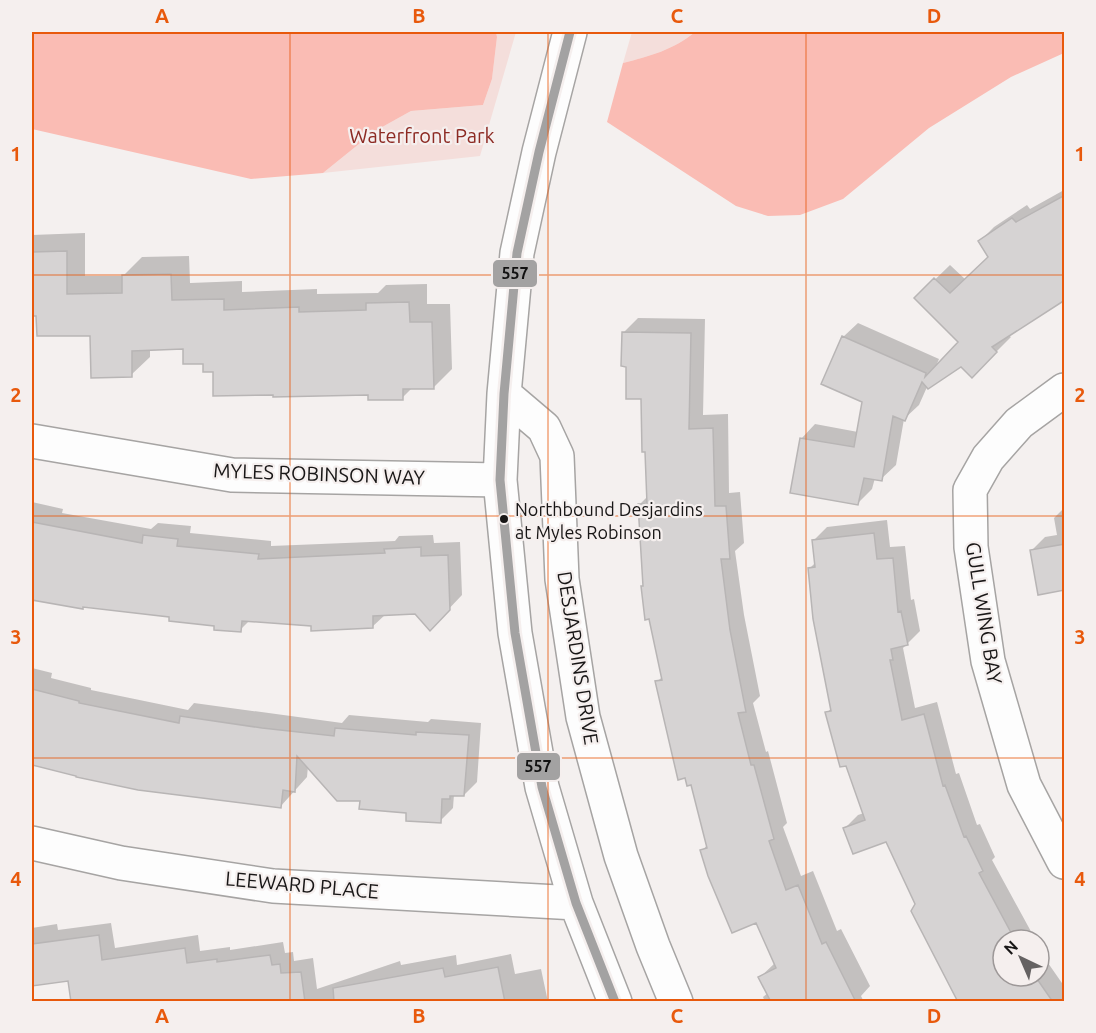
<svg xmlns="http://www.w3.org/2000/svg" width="1096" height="1033" font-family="Ubuntu,sans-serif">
<rect width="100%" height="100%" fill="#f4f0ef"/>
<!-- green -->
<path fill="#f4dedb" d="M496,32H516L480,156L323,173L375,131L411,111L483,105L492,79L497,37Z
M632,32H695C673,50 650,56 623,63Z"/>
<!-- water -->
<path fill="#fabcb4" d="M32,32H496L497,37L492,79L483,105L411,111L375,131L323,173L251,179L32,129Z
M695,32H1064V53L1011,77L929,128L843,199L800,215L768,216L736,206L607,122L623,63C650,56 673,50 695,32Z"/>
<!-- shadow -->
<path fill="#0003" d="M1064,190V294L1008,335L1011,337L972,376L961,365L927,387L919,405L904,419L896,465L881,479L875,478L872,489L858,503L801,439L815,424L858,432L863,401L843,337L858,323L939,359L936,366L960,342L916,298L950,265L966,280L990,257L980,241L994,227L1027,205L1030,209Z
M85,233V276H123L142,257L189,256L190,283L242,281V292L317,289V294L378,293L386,285L427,284V304H450L452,369L434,387H413L402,398L214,370L184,348L150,349V357L131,375L91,334L38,314H32V235Z
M638,318L705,319L703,415L728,414L729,493L740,492L744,543L735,551L744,615L760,696L753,703L766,752L768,751L787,823L783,827L801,876L813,871L837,931L841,929L870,986L861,996L864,1002H765L763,997L768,993L760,977L775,963L757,921L702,851L708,844L692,783L657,682L663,676L642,587L644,585L639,505L648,496L642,397L628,365L623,333Z
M32,502L63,509L62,513L151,529L158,523L191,526L190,533L271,541V546L395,541L399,536L433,535L434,543L460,542L462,595L443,615L416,612L386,614L372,627L312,625L250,620L240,630L171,615L58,601L32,595Z
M1064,508V589L1032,550L1045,537L1057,535L1054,518Z
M887,520L890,547L905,546L911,600L914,599L920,631L903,648L915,708L937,702L956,774L959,773L977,825L980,824L995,857L992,860L1034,937L1032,940H1003V976H1039V950L1064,986V1002H960L887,840L845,828L858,815L864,813L827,713L832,707L810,568L816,562L814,540L827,527Z
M32,668L52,673L51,678L91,688V690L188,710L194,703L342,723L349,715L428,722L431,719L481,723L477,782L464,795L454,794L453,808L440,821L361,799L308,766L307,777L280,807L78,774L32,763Z
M111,923L115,948L198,935L200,951L230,947V950L283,942L285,953L293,952L294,961L313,958L317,989L400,961L401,965L456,955L457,965L511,954L515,974L541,969L548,1002H72L69,979L32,985V928L57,924L58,930Z"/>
<!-- building -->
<path fill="#d6d3d3" stroke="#b8b5b5" stroke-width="1.5" d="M1065,195V300L992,347L997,352L972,378L961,367L928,389L922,382L905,421L893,416L882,481L864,478L858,505L790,493L800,438L854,447L862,402L821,384L842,336L926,373L925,377L958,342L914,298L934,278L950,293L988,257L978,241L1012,218L1016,222Z
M67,251V294L122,293V275L171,274L172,300L224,299V310L299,307V312L366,310V303L409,302L410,322H432L434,389H403V400H368V395L273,397V395L213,396V372H203V364H183V349L132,351V377L91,378L90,336H37L36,316H32V252Z
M622,332L691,333L689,429L713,428L715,506H726L730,559H721L730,630L746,712L738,713L751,765H754L774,839L769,841L786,890L798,885L822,944L826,942L856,1002H771L758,977L776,968L756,923L732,933L708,876L700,850L707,848L691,785L687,786L685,778L678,780L655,681L662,680L649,619L645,620L641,586H643L638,504H647L645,452H642L641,399H626V367L621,366Z
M32,522L142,543L143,535L178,539L177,546L259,554L258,559L385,553L384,549L421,547V556L448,555L450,610L430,631L415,614L373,616V628L311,631V626L242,621L241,632L214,630V626L169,621V617L83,607V609L32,600Z
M874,533L877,559L893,558L898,612L901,611L908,645L891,649L893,660H890L902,720L924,714L943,786L945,785L964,837L966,836L983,871L979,873L1015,940H1003V976H1035L1053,1002H958L911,911L915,904L886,842L853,854L843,828L865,820L846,766L840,767L825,712L831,711L813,619L808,568L815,567L812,540Z
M1065,544V590L1038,595L1030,550Z
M32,689L79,701V703L179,723L180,716L262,728L334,736L335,728L416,735V732L469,735L464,796H450V799H442L441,823L406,821V813L359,809L360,801H337L297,756L295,792L283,790L281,808L138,790L76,777V776L32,765Z
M99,935L102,960L185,948L187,963L217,959V962L270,955L272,965L280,964L281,973L301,972L305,1002H71L68,981L32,986V944Z
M498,967L505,1002H334L333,988L443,968L445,977Z"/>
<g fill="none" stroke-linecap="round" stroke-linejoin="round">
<defs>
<path id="minor" d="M570,32L539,152L517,253L504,394L500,480L515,633L542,787L576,903L615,1002
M1064,390L1019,423L988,458L970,490L971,547L988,661L1024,785L1064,862
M504,394L544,428L557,456L562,579L583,717L621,856L653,946L676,1002
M32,441L232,475L500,480
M32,843L121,863L273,886L576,903"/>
</defs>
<!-- minor casing -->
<use href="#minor" stroke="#a6a4a3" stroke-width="36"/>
<!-- minor -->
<use href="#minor" stroke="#fdfdfd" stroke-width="33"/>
<defs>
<path id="bus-1" d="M570,32L539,152L517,253L504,394L500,480L515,633L542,787L576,903L615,1002"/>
</defs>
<!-- bus-1 casing -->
<use href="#bus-1" stroke="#f5efee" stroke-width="14"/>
<!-- bus-1 -->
<use href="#bus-1" stroke="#a3a2a2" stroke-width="9"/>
</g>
<!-- grid -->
<path fill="none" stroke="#e8590c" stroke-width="1.5" stroke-opacity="0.55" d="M290,32V1002M548,32V1002M806,32V1002M32,275H1064M32,516H1064M32,758H1064"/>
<!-- markers -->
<circle fill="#181616" stroke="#f5efee" stroke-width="2" cx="504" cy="519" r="5"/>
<g text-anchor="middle" stroke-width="4.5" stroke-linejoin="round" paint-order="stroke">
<!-- bus labels -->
<g font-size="18" fill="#181616" stroke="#f5efee" text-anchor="start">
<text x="515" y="516">Northbound Desjardins<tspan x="515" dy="23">at Myles Robinson</tspan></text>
</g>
<!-- park labels -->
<g font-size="20" fill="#8d2b24" stroke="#f5efee">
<text x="422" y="143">Waterfront Park</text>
</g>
<!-- street labels -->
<g font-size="20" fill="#181616" stroke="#f5efee">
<text transform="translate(319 474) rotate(2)" y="7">MYLES ROBINSON WAY</text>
<text transform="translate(984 613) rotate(81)" y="7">GULL WING BAY</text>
<text transform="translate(578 658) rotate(81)" y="7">DESJARDINS DRIVE</text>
<text transform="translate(302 885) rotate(5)" y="7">LEEWARD PLACE</text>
</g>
</g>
<g stroke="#f5efee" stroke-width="2">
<rect x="492" y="259" width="46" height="29" rx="6" fill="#a3a2a2"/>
<rect x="516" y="752" width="45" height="29" rx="6" fill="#a3a2a2"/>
</g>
<g font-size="16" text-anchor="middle" font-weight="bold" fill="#111">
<text x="515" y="279">557</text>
<text x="538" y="772">557</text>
</g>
<!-- border -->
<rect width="1096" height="1033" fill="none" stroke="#f5efee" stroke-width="66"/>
<!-- north arrow -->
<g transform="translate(1021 958) rotate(316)"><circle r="28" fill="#f5efee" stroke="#9d9898" stroke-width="1.5"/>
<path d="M0-4.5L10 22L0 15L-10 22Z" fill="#656262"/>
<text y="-9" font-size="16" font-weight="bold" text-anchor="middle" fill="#181616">N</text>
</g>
<rect x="33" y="33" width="1030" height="967" fill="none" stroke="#e8590c" stroke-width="2"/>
<g font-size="20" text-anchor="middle" font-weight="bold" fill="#e8590c">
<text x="162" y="23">A</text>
<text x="419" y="23">B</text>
<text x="677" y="23">C</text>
<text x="934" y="23">D</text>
<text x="16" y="161">1</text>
<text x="1080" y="161">1</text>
<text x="16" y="402">2</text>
<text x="1080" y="402">2</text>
<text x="16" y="644">3</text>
<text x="1080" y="644">3</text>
<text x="16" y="886">4</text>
<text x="1080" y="886">4</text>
<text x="162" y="1023">A</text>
<text x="419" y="1023">B</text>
<text x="677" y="1023">C</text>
<text x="934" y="1023">D</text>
</g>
</svg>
